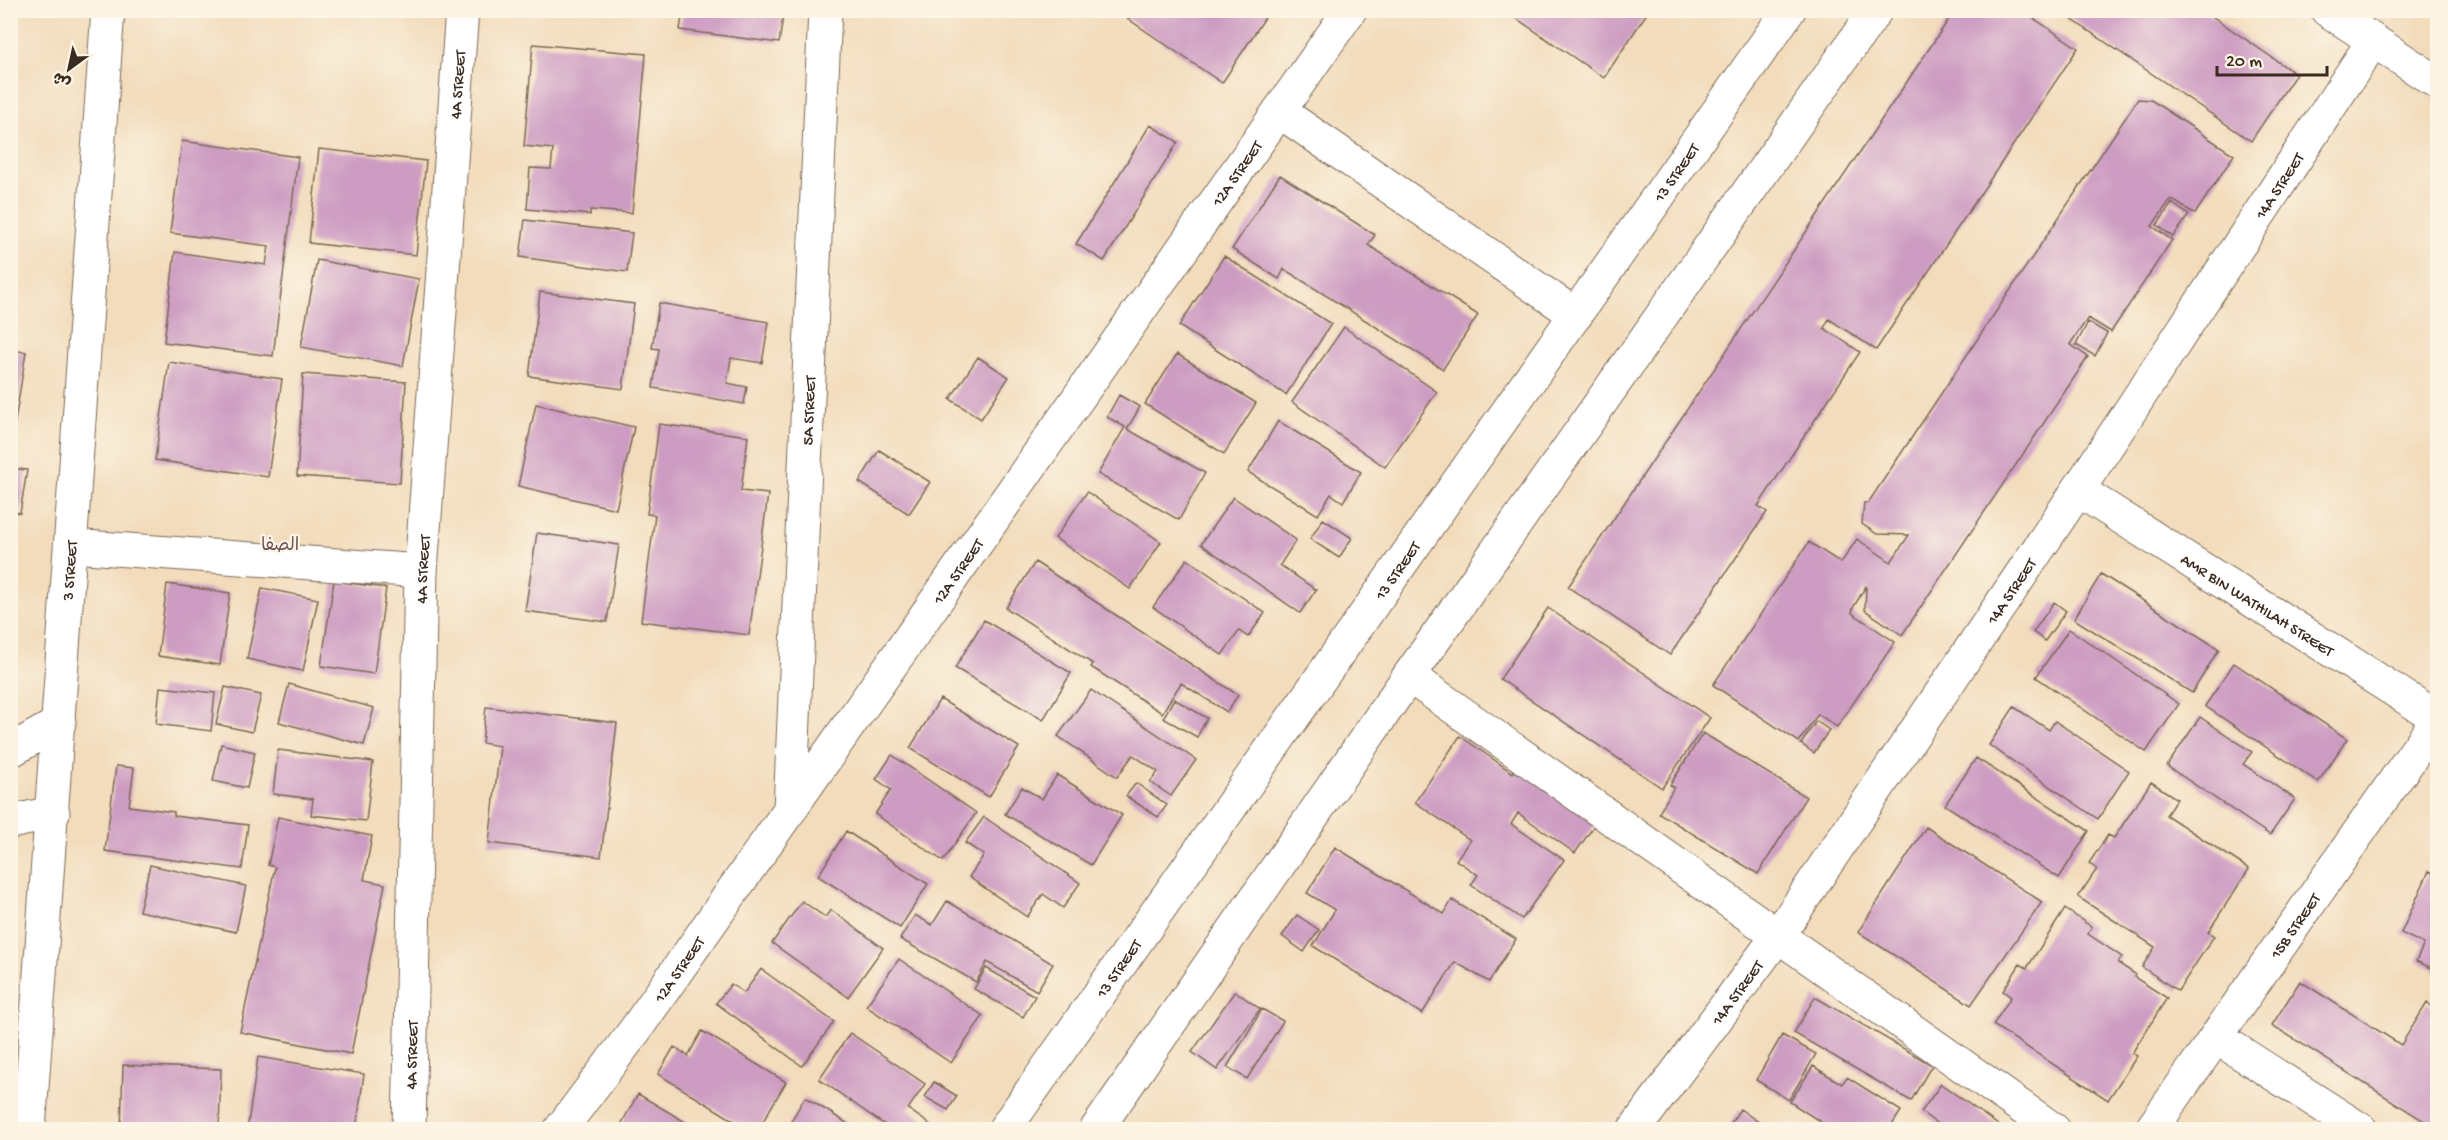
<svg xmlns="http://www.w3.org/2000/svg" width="2448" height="1140" font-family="'Gochi Hand','Playpen Sans Arabic',sans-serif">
<rect width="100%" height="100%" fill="#fcf5e5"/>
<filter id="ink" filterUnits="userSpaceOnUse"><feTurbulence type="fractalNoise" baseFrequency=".0167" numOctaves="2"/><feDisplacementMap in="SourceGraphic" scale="12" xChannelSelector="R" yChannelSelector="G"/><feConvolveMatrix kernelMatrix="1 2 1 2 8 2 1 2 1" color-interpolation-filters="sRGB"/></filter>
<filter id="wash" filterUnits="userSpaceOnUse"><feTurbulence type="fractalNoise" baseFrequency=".008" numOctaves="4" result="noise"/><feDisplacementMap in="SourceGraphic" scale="24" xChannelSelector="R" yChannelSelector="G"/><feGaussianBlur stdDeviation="1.35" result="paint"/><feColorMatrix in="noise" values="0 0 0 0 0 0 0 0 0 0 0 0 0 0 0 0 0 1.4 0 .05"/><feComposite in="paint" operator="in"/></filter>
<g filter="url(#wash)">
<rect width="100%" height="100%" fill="#f2dcbc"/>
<g id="blocks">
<!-- building -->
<path fill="#cd9cc2" d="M683,10H784L779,43L680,30Z
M1115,10H1270L1222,83Z
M1504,10H1649L1604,78Z
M1955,10H2021L2078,48L1876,350L1829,319L1824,328L1860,352L1758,506L1767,512L1670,655L1568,587Z
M2058,10H2203L2296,74L2251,141Z
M533,44L646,54L632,213L590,210V215L527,209L530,168L551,169L553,149L524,146Z
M2138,99L2151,100L2234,155L2195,214L2171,199L2152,226L2172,240L2111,332L2088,318L2070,344L2088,357L1902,635L1865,610L1866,586L1853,608L1852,613L1895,642L1837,727L1818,714L1799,742L1713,685L1809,542L1841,563L1857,539L1891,562L1909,535L1877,534L1862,524L1864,503H1868Z
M1150,125L1178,142L1104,261L1076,244Z
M182,141L298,157L273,356L164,342L175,252L266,265L269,246L170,233Z
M319,149L426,161L416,255L309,243Z
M1280,175L1375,235L1368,245L1478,315L1443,369L1284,269L1279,279L1232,249Z
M2172,203L2189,215L2173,237L2157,225Z
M525,220L632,233L627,272L520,257Z
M1224,256L1331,324L1286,395L1179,326Z
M317,260L419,279L403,366L301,347Z
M540,292L634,304L623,389L529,376Z
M659,303L769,322L762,363L731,358L727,383L747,387L744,404L653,388L659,349L652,348Z
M2088,322L2107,333L2095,356L2076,345Z
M1344,327L1437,392L1385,467L1292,402Z
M10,350L26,352L12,441H10Z
M1177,354L1256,403L1224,454L1145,404Z
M978,357L1009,377L981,419L950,399Z
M169,362L282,379L268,477L155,460Z
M303,374L406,382L400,483L297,476Z
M1119,395L1140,407L1127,429L1205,473L1179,520L1098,474L1125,427L1107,417Z
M536,404L634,427L616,509L518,486Z
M1278,421L1361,472L1343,502L1331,494L1318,515L1248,472Z
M659,424L748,436L741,491L768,494L749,635L641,621L655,515L647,514Z
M879,450L930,482L909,514L859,482Z
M10,468L27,470L20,513L10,511Z
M1087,492L1161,542L1130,589L1055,538Z
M1233,497L1296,540L1280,565L1316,590L1300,613L1201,544Z
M1323,519L1352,538L1339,558L1310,539Z
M537,533L619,545L607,622L525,611Z
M1187,559L1265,613L1248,637L1239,631L1222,655L1153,607Z
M1035,562L1238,695L1227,712L1181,683L1162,713L1091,667L1093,664L1006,608Z
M2101,574L2219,649L2192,693L2074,619Z
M334,581L386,588L374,674L321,666Z
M167,584L230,593L220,665L158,656Z
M262,588L318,599L303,671L247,659Z
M2054,602L2066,611L2045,641L2033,632Z
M1548,608L1710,718L1662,788L1500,679Z
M984,620L1071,673L1043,720L955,668Z
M2069,629L2179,704L2146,752L2036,677Z
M2234,663L2347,739L2318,782L2205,706Z
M289,684L374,708L364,745L279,722Z
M160,687L215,693L211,731L156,724Z
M225,687L261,695L252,732L216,724Z
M1091,690L1196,760L1171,796L1150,782L1158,772L1133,755L1117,777L1058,736Z
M940,699L1019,747L989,797L910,748Z
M1174,699L1207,718L1197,737L1163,718Z
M486,707L617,723L601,857L489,843L500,746L482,743Z
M2014,707L2049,730L2055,721L2129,771L2098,819L1989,745Z
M2200,717L2252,752L2243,764L2295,799L2270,835L2167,766Z
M1816,721L1829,730L1814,753L1801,744Z
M1703,733L1806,797L1758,874L1659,813L1674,787L1670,785Z
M1460,736L1513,773L1518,767L1597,822L1575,853L1518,813L1511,824L1564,860L1522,919L1471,885L1478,875L1456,860L1470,840L1415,802Z
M221,744L255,752L247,788L213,781Z
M278,750L373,762L366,821L311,815L313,799L273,794Z
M892,755L976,813L943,861L875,814L891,790L876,779Z
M1976,758L2089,831L2059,878L1945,805Z
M116,766L134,768L129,806L174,812V816L248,825L242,869L105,851Z
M1057,775L1122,815L1091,865L1005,814L1022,787L1042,799Z
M2151,782L2177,799L2166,815L2249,869L2208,932L2214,936L2178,991L2142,967L2155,947L2078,897L2097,869L2089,863L2108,835L2114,838Z
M1136,783L1167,805L1158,817L1126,796Z
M278,817L372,836L364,880L385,884L351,1054L240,1032L275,867L268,865Z
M984,817L1080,883L1063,908L1043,894L1027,917L969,877L984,855L965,843Z
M1926,827L2042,902L1971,1005L1858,932Z
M846,831L928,884L900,928L818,876Z
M1335,847L1444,914L1452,900L1516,939L1489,982L1455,962L1422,1014L1313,946L1335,910L1307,893Z
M150,865L246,886L236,932L139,911Z
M2429,871L2438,875V971L2416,961L2424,944L2401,933Z
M802,901L825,917L831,910L883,948L848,997L772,943Z
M947,901L1053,964L1037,991L987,962L976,982L900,939L915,915L932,925Z
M2065,909L2092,927L2088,934L2122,957L2118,963L2135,974L2134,977L2167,998L2132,1053L2137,1056L2108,1100L1993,1025L2011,997L2003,991L2020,964L2027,968Z
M1297,915L1319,930L1304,952L1282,936Z
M899,959L983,1016L951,1063L866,1006Z
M986,968L1035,996L1023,1017L974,989Z
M761,969L834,1022L802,1066L716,1003L731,984L744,993Z
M2300,981L2401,1045L2427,1003L2438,1010V1130L2272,1025Z
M1235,991L1260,1009L1217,1070L1192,1052Z
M1815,997L1932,1065L1911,1101L1794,1033Z
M1262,1009L1283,1021L1247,1079L1227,1067Z
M702,1031L786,1082L758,1130H749L658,1074L674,1047L688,1056Z
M850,1033L925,1084L908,1109L938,1130H892L819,1079Z
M1782,1035L1816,1054L1789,1100L1756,1080Z
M258,1057L364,1074L356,1130H247Z
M123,1065L221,1069L219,1130H121Z
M1813,1066L1842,1084L1847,1077L1901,1111L1889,1130H1833L1790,1102Z
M934,1082L957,1096L948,1110L925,1097Z
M1941,1084L2005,1130H1946L1921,1112Z
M638,1094L699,1130H618Z
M805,1097L858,1130H786Z
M1740,1109L1770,1130H1726Z"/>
</g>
</g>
<g filter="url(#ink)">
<use href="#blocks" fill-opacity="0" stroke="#7b6855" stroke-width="1.5"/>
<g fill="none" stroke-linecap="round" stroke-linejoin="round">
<defs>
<g id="street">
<path d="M2327,10L2438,83"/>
<path d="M1279,111L1576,315"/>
<path id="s1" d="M2078,490L2438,718"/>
<path d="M72,546L421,571"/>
<path d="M1409,676L2054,1130"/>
<path d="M10,751L59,723"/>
<path id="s2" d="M790,810L825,10"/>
<path d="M10,822L53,813"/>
<path d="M2216,1037L2361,1130"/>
<path id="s3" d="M29,1130L108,10"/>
<path id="s4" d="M409,1130L421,571L462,10"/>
<path id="s5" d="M560,1130L636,1029L1350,10"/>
<path id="s6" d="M1004,1130L1789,10"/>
<path d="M1096,1130L1409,676L1876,10"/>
<path id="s7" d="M1634,1130L1777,937L2078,490L2373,41"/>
<path id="s8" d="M2151,1130L2438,719"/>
</g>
</defs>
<!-- street casing -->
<use href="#street" stroke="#7b6855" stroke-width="35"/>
<!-- street -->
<use href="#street" stroke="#fff" stroke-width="33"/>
</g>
</g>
<g text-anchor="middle" stroke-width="4.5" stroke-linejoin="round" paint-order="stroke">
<!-- street labels -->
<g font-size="16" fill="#3b2a1e" stroke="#fcf5e5">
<text dy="6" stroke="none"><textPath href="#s4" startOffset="1047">4A STREET</textPath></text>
<text dy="6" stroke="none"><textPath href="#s5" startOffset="1172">12A STREET</textPath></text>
<text dy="6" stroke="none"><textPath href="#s6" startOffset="1170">13 STREET</textPath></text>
<text dy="6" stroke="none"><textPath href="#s7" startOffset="1144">14A STREET</textPath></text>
<text dy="6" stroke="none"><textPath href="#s2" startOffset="400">5A STREET</textPath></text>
<text dy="6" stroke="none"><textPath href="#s4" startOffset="561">4A STREET</textPath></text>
<text dy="6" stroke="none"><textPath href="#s3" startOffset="561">3 STREET</textPath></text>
<text dy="6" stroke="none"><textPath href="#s6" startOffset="684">13 STREET</textPath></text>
<text dy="6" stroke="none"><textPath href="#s5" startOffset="686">12A STREET</textPath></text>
<text dy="6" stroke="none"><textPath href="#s7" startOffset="658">14A STREET</textPath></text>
<text dy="6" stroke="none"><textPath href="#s1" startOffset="213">AMR BIN WATHILAH STREET</textPath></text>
<text dy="6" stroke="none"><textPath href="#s8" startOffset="250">15B STREET</textPath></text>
<text dy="6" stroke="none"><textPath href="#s6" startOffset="198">13 STREET</textPath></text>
<text dy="6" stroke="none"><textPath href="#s5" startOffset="200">12A STREET</textPath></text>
<text dy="6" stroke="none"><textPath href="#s7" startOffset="172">14A STREET</textPath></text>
<text dy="6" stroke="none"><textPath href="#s4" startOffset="75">4A STREET</textPath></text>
</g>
<!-- neighbourhood labels -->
<g font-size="18" fill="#6e5257" stroke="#fcf5e5">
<text x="280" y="550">الصفا</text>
</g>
</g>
<!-- margin -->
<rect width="2448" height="1140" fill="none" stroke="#fcf5e5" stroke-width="36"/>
<!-- north arrow -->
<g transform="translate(69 69) rotate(213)" stroke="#fcf5e5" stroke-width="4.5" paint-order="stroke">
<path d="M0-4.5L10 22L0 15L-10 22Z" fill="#3b2a1e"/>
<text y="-9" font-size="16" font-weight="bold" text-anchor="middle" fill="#3b2a1e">ش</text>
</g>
<!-- scale -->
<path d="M2217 66v9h110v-9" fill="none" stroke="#3b2a1e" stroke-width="3"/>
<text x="2226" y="66" font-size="18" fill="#3b2a1e" stroke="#fcf5e5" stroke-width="4.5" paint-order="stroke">20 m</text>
</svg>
